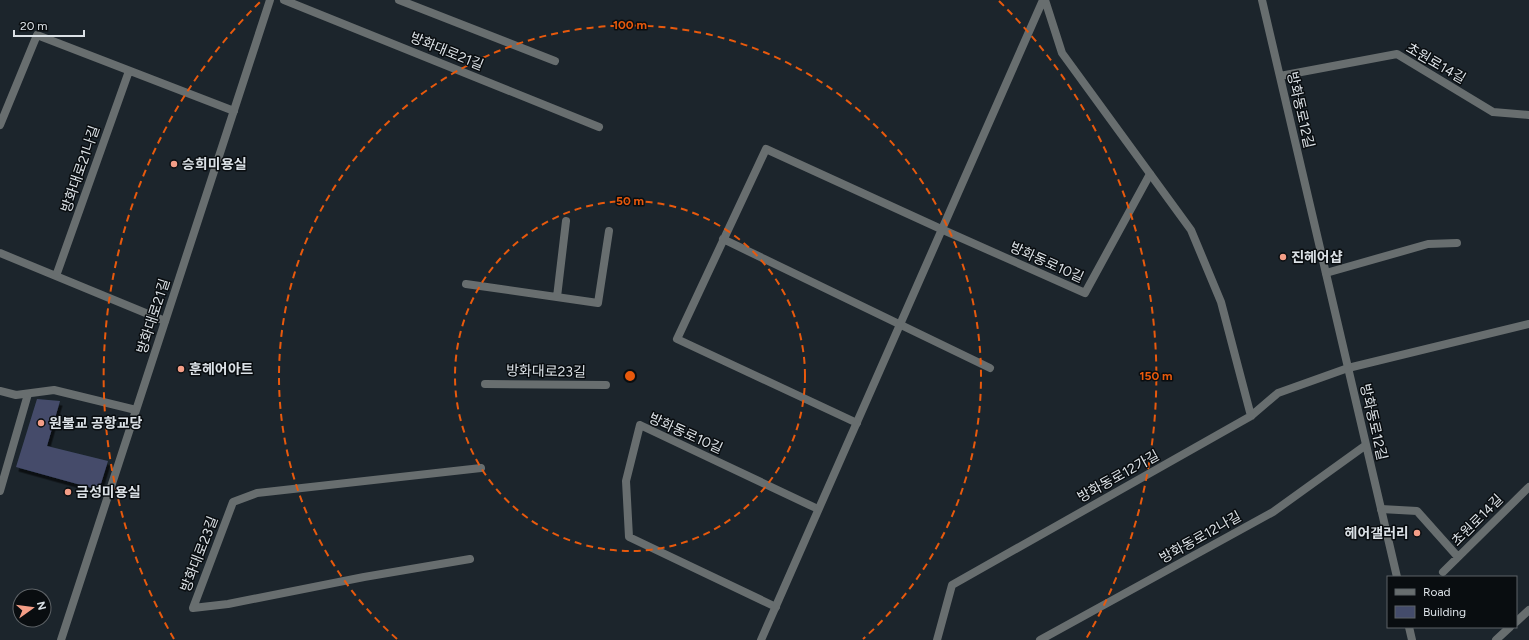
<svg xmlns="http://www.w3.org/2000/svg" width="1529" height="640" font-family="Figtree,'Noto Sans KR',sans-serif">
<defs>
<filter id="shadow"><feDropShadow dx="2.5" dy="4.5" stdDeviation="0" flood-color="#0009"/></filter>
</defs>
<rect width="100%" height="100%" fill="#1c252c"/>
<!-- building -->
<path fill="#444c6b" filter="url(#shadow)" d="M37,399L60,401L47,446L108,461L99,490L16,467Z"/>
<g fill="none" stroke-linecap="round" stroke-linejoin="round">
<!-- service -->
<path stroke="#686e6f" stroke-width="8" d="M284,0L599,127
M399,0L555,61
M0,125L37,35L234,111
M723,239L990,368
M0,253L165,321
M1326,273L1428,244L1457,243
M56,276L129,71
M466,284L598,303L609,231
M557,297L566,221
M1348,368L1529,324
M485,384L606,385
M857,423L677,339L766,149L941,229L1085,293L1150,174
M0,491L28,394
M1381,509L1417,511L1458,557
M470,559L364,577L228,604L193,608L233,502L257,493L481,468
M1443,572L1529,487
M776,607L629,537L626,481L640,425L818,509
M1516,622L1529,610
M1496,640L1510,627"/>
<!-- minor -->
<path stroke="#686e6f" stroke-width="8" d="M1045,0L1062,53L1191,230L1221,302L1251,416
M1262,0L1397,577
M1280,76L1397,54L1493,112L1529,115
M0,391L16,395L54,390L136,410
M1409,627L1412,640
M61,640L270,0
M761,640L1043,0
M937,640L952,585L1251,416L1278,393L1348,368
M1040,640L1273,512L1366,445"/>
</g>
<!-- distance rings -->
<g fill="none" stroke="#e8590c" stroke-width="2" stroke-dasharray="7 5">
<circle cx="630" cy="376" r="175"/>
<path d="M397 639A351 351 0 1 1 863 639"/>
<path d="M174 639A526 526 0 0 1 261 1M999 1A526 526 0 0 1 1086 639"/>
</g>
<!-- markers -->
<g fill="#f49e87" stroke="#090d10" stroke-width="1.5">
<circle cx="174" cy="164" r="4"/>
<circle cx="1283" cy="257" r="4"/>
<circle cx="181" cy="369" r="4"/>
<circle cx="41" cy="423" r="4"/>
<circle cx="68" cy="492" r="4"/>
<circle cx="1417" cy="533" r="4"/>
</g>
<g text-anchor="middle" stroke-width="3" stroke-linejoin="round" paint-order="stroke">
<!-- street labels -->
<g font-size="14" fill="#dbe1e6" stroke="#090d10">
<text transform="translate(447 51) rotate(22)" y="5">방화대로21길</text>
<text transform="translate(1436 63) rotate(30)" y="5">초원로14길</text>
<text transform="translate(1301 110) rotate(77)" y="5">방화동로12길</text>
<text transform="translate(80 169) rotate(-71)" y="5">방화대로21나길</text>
<text transform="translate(1047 262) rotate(24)" y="5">방화동로10길</text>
<text transform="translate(153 316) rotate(-72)" y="5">방화대로21길</text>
<text transform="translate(546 371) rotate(1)" y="5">방화대로23길</text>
<text transform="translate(1374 422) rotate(77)" y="5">방화동로12길</text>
<text transform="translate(686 433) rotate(24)" y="5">방화동로10길</text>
<text transform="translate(1118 476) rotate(-29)" y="5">방화동로12가길</text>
<text transform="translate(1477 520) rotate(-45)" y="5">초원로14길</text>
<text transform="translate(1200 537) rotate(-29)" y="5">방화동로12나길</text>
<text transform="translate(199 554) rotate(-69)" y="5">방화대로23길</text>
</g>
<!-- poi labels -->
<g font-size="14" font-weight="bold" fill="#dbe1e6" stroke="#090d10" text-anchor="start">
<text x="182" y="169">승희미용실</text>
<text x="1291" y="262">진헤어샵</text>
<text x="189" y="374">훈헤어아트</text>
<text x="49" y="428">원불교 공항교당</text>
<text x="76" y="497">금성미용실</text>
<text x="1409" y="538" text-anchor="end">헤어갤러리</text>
</g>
</g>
<circle cx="630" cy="376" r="6" fill="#e8590c" stroke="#090d10" stroke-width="2"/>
<g font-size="12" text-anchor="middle" font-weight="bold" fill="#e8590c" stroke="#090d10" stroke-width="3" stroke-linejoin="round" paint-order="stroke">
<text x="630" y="29">100 m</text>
<text x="630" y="205">50 m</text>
<text x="1156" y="380">150 m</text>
</g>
<!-- legend -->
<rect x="1387" y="576" width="130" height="52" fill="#090d10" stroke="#5d6266"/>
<rect x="1395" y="589" width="20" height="6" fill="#686e6f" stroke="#5d6266"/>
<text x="1423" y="596" font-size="12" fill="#dbe1e6">Road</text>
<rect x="1395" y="606" width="20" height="12" fill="#444c6b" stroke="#5d6266"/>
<text x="1423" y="616" font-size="12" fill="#dbe1e6">Building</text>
<!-- north arrow -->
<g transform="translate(32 608) rotate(76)"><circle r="19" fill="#090d10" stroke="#5d6266"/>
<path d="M0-3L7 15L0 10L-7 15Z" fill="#f49e87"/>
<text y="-6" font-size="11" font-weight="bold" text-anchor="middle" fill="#dbe1e6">N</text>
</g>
<!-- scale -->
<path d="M14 30v6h70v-6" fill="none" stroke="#dbe1e6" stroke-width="2"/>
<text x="20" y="30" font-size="12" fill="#dbe1e6" stroke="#090d10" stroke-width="3" paint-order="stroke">20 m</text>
</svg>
